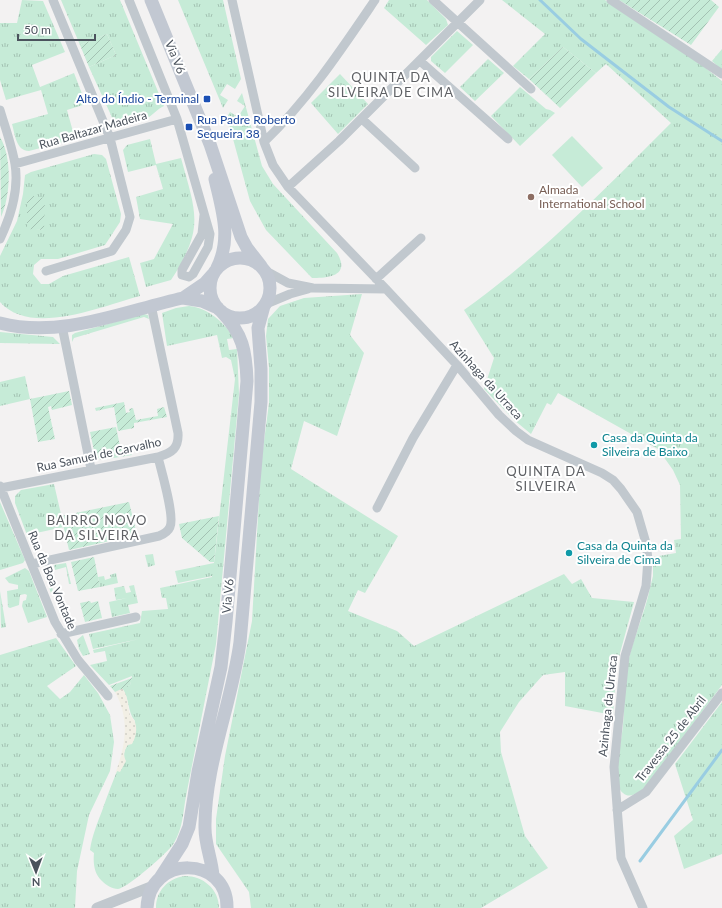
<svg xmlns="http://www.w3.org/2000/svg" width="722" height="908" font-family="Lato,sans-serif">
<defs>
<pattern id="grass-tufts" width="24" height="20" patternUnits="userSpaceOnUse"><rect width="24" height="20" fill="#c6ebd7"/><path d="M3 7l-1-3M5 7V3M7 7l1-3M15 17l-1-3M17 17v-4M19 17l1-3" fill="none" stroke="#a3c1b2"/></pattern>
<pattern id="sand-dots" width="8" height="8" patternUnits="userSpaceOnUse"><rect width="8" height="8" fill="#f2efe5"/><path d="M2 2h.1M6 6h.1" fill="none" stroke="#d1cfc7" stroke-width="1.8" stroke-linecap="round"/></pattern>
<pattern id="garden-furrows" width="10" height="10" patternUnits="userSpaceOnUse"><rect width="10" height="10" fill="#c6ebd7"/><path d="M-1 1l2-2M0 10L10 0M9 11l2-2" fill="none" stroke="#a3c1b2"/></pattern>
</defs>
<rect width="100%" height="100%" fill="#f3f2f2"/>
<!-- grass -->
<path fill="url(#grass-tufts)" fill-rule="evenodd" d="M22,0L43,1L65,52L32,65L40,87L74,73L86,104L67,110L75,139L29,151C16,151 15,134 12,124L48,114L41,90L6,100L0,80V23H17Z
M61,0H120L164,106C157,109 153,115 146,119C138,122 123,128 115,124L89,67L116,55L107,34L80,45Z
M178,0H223L241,79L235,89L227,84L220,95L228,100L223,108Z
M389,0H427L446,19L448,25L426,45L384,8Z
M502,0H605L693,58L722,81V685L647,786C640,791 631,800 623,793C611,784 622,739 623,725C625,703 624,680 629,658C635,634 645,612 650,588L653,576V557L676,553L674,540L681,539L680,485L673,470L658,449L558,393L551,405L547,403L531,434L514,420L484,389L494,358L464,310C540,256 605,189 671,123L606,64L596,73L563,47L529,79L513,66L545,34Z
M457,31L473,45L445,73L431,61V57Z
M722,49V70L712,61Z
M488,59L504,73L475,101L460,87Z
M340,74L368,104L338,134L311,103Z
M520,87L546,109L550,110L555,113L520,146L491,116Z
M242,93L262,166L273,184L337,253C351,276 328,278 312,278L266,230L250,201L227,117L230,112L238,117L245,106L237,101Z
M150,139L156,164L181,158C196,213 205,228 171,280L146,287L140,263L154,259L173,224L140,219L136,197L163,189L156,165L128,172L123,150L127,145Z
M94,154L102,155L106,159L121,214L120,222L105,245L58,259H41L34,265L33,274L41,284H49L63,276L129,257L140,296C102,306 31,337 0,302V256L17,221L23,194L25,175L31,172ZM27,195L43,223L44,230L27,228Z
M362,294L350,335L364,353L337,436L304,421L291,469L398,536L365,593L358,590L348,611L397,631L414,646L564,574L572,584L581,579L592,598L634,602L617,664L613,715L565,706V672L543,675L519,702L500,732L501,752L525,836L548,868L481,908H251L249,892L216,844V819L225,756L252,621L261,464L269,403V367L266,336L268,319L280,306L304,298Z
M189,306C208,308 224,322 234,338L227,339L229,350L237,349L239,394L216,644L186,796C183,812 183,828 174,843C169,852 127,888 118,889C112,889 106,885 102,881C94,874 93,863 94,853L90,850C92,836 97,824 102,811C112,781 126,752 135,721C127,711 130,699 122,688L130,685L132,676L109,685L90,665L107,661L105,651L94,653L93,650L139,639L93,649L89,634L140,623L142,611L168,609L166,598H162L160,588L212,577V576L178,583L175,571L214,563L235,379L231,360L226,357L222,358L217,335L167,346L162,313L176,308Z
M144,314L148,315L149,319L144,317L74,338L72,342V335L75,333Z
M0,332L53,337L60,344L0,343Z
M25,376L30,399L0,406V382Z
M54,484L64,527L27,535L15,503V496L21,490Z
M0,502L25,560L23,563L0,570Z
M153,554L155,565L148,567L145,555Z
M66,563L71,584H69L66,567L55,570L54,565Z
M52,566L53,570L49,571L53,592L51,593L44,572L45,569Z
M25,568L29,571L47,617L28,623L22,606L23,601L26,600L27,595L25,594L20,595L19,605L10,608L8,607L7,591L18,589V585L9,583L5,578Z
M116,573L118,583L100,587L98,577L104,576L105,580L111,578L110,575Z
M134,585L138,603L128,605L130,613L112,617L109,602L127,598L116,600L114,588L124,586L126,593L131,592L129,586Z
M0,591L6,627L1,628Z
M83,635L90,654L83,656L79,649L77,640Z
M56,638L76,666L47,686L60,699L70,692L84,675L98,693L110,715L114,742L110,771L89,815L77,871L75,908H0V655Z
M722,702V854L684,869L674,836L693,820L675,764Z
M185,876C203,876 219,889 219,908H156C156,891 168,878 185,876Z"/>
<!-- sand -->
<path fill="url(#sand-dots)" d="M122,688C129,697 127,705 130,715C131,716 133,719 134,720C138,728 136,737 132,744L128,745C124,750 123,755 126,761L120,772L117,771L115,774C126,745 130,719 115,692Z"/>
<!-- garden -->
<path fill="url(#garden-furrows)" d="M619,0H711L719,7L691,45Z
M107,34L116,55L89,67L80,45Z
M563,47L596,73L560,108L529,79Z
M0,137C12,157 11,195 1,217Z
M27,195L45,198L44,230L27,229Z
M69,391L72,405L52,410L51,406L48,407L55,439L38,442L30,399Z
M124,402L126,413L130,412L129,409L133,408L136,420L158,416L157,409L164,407L167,417L134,423V428L118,431L114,407L96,411L95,408Z
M116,427L120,446L125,445L126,450H129L132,455L101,460L95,455L90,432Z
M129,502L137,535L69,550L61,516Z
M219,516L214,562H210L182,538L179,524Z
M94,557L100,587L78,591L71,562Z
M90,601L91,603L98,601L102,618L85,622L80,603Z
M132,678L130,685L115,692L110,686Z"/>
<!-- pitch -->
<path fill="#c6ebd7" d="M572,136L603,168L582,187L552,155Z"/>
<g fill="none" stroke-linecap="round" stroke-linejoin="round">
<!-- stream -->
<path stroke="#99cde2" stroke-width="3" d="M540,0L581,39L669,107L722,141
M640,861L722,750"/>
<!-- minor -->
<path stroke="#c1c8ce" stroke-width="9" d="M129,0L177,119L210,234L208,247L193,274L189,277L182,275V270L202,234L204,215
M232,0L264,142L273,165L288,187L386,289L457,365L499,415L516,431L528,440L602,473L613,480L621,489L637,512L646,543L648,559L646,586L625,656L614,767L621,858L643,908
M433,0L531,89
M611,0L722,74
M420,61L508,139
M0,110C5,127 12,146 15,164C19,189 11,216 0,239
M362,119L415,168
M264,142C308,100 341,50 375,0
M15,164L177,119
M288,187L339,141L480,0
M46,271L112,251L126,230L130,217L110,138L53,0
M266,271L288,283L313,288L386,289
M376,279L421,238
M266,304L290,294L308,289
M62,326L91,469
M0,486L55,622L78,660L108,696
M1,488L158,457C172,453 179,448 178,433L151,305
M377,508L413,438L457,365
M32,564L159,536C164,534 168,532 170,527C175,516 161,470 158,457
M61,634L136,617
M617,810L646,792L722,693"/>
<!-- tertiary -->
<path stroke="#c1c8ce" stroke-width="11" d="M97,908L153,886"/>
<!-- secondary -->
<path stroke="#c2c8d2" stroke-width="13" d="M151,0L210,144L241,237L247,248L261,266
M215,179C222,210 232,238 217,268
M210 288a30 30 0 1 1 60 0a30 30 0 1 1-60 0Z
M183,298L205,283L213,274
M0,323C61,339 124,311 183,298L202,301L218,308
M213,876C212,860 205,845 205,828C204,767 232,703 240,642L261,402V369L258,328L264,306
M160,878L182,844L189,827L198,772L221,667L226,622L247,381C246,351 243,334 221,311
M147,908C149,854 228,855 227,908"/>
</g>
<!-- markers -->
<g fill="#1a4fb4" stroke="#fff" stroke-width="1.5">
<rect x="203" y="95" width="8" height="8" rx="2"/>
<rect x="185" y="123" width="8" height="8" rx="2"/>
</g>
<circle fill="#8d6e63" stroke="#fff" stroke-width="1.5" cx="531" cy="197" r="4"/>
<g fill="#0f9aa8" stroke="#fff" stroke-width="1.5">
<circle cx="594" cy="445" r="4"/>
<circle cx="569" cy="553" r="4"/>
</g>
<g text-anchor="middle" stroke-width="4" stroke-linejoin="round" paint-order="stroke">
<!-- street labels -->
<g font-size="12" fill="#4b535d" stroke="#fff">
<text transform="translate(175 57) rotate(68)" y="4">Via V6</text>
<text transform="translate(93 130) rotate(-16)" y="4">Rua Baltazar Madeira</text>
<text transform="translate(486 380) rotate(48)" y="4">Azinhaga da Urraca</text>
<text transform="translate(99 455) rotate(-12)" y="4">Rua Samuel de Carvalho</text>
<text transform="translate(52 580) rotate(67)" y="4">Rua da Boa Vontade</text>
<text transform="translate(228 596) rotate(-85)" y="4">Via V6</text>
<text transform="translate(608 706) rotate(-84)" y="4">Azinhaga da Urraca</text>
<text transform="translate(671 739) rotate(-52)" y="4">Travessa 25 de Abril</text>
</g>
<!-- transit labels -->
<g font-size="12" fill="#164399" stroke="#fff" text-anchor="end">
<text x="199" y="103">Alto do Índio - Terminal</text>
<text x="197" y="124" text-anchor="start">Rua Padre Roberto<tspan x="197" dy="14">Sequeira 38</tspan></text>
</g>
<!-- education labels -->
<g font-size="12" fill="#785e54" stroke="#fff" text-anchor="start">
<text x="539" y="194">Almada<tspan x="539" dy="14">International School</tspan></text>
</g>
<!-- culture labels -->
<g font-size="12" fill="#0d838f" stroke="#fff" text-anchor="start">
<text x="602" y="442">Casa da Quinta da<tspan x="602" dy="14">Silveira de Baixo</tspan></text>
<text x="577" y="550">Casa da Quinta da<tspan x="577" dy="14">Silveira de Cima</tspan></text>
</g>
<!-- neighbourhood labels -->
<g font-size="13" letter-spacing="1" fill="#5f6165" stroke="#fff">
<text x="391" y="82">QUINTA DA<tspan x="391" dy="15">SILVEIRA DE CIMA</tspan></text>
<text x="546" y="476">QUINTA DA<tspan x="546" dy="15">SILVEIRA</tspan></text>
<text x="97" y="525">BAIRRO NOVO<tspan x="97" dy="15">DA SILVEIRA</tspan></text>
</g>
</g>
<!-- north arrow -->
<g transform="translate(36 872) rotate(179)" stroke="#ffffff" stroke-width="3" paint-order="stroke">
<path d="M0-3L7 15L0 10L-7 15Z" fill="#4b535d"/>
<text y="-6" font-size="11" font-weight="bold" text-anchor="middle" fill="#4b535d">N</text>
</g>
<!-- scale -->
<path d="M18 34v6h77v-6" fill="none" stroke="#4b535d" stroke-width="2"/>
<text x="24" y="34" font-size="12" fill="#4b535d" stroke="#ffffff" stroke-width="3" paint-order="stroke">50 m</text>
</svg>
